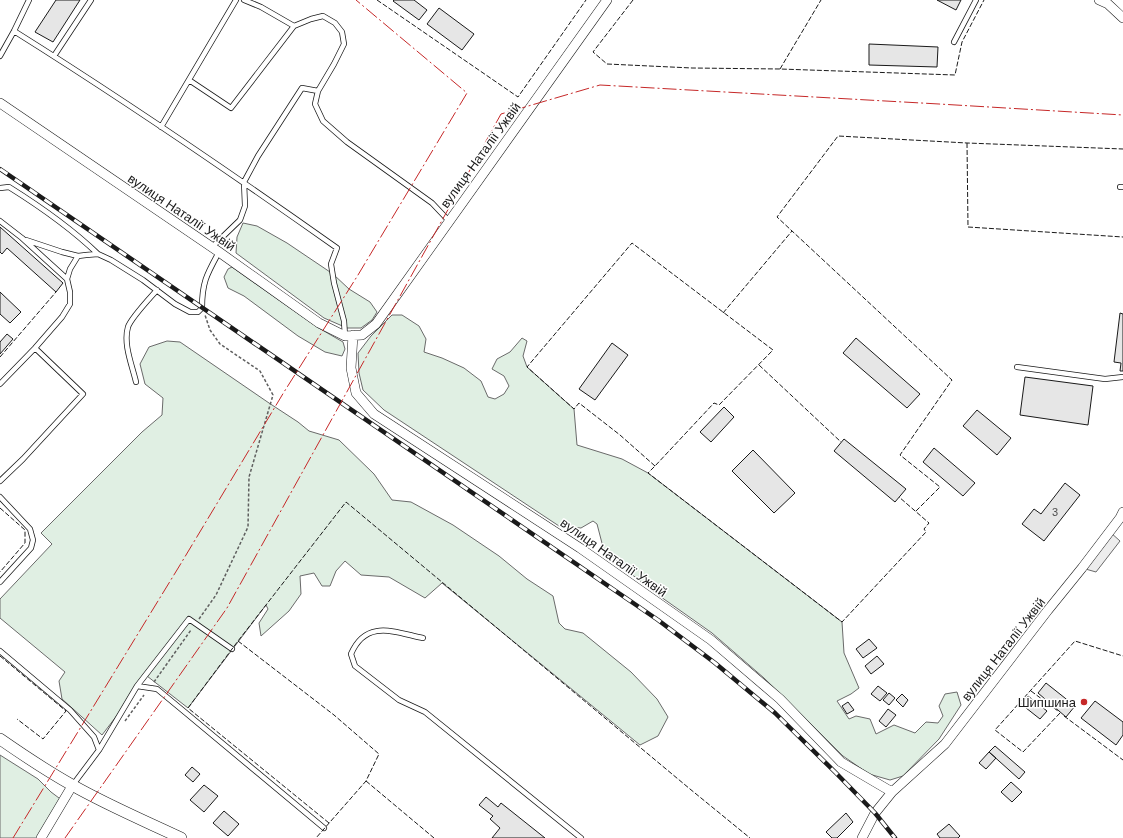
<svg xmlns="http://www.w3.org/2000/svg" width="1123" height="838" font-family="Arial,sans-serif">
<rect width="100%" height="100%" fill="#fff"/>
<!-- green -->
<path fill="#e0efe3" stroke="#6a6a6a" d="M243,223L257,226L287,243L333,274L349,289L370,302L377,312L372,320L361,328H347L324,318L236,253L237,237Z
M232,267L317,327L343,342L345,349L342,356L325,352L298,336L244,296L228,288L224,277L228,269Z
M392,315H402L419,326L426,339L424,352L442,358L464,368L481,381L488,397L495,399L504,394L509,386L504,376L492,369L497,359L510,352L522,338L527,341L523,356L527,367L574,409L577,445L622,459L648,473L842,622L844,653L859,688L851,694L837,701L849,719L856,716L870,719L876,734L894,725L915,733L926,722L938,723L943,716L939,706L945,694L957,692L961,705L939,739L903,776L890,780L869,774L843,756L807,720L764,678L712,633L661,597L626,570L603,547L597,524L593,521L581,528L559,526L384,410L363,390L359,373L358,353L371,336Z
M167,341L180,342L269,403L298,422L309,431L339,440L374,474L392,500L411,502L453,525L499,556L527,579L553,596L559,623L565,629L583,633L631,672L657,699L668,717L658,736L640,745L442,583L425,598L389,577L361,575L345,561L336,571L330,586H322L314,573L300,576L301,594L289,611L261,636L259,623L268,609L266,605L188,708L147,676L102,735L62,699L59,681L65,672L0,618V599L52,544L41,533L142,432L162,415L163,398L145,384L140,364L149,347Z
M0,755L38,779L51,792L63,801L41,838H0Z"/>
<!-- parking -->
<path fill="#ededed" stroke="#6a6a6a" d="M1110,532L1120,541L1096,572L1082,568Z"/>
<!-- building -->
<path fill="#e6e6e6" stroke="#1a1a1a" d="M56,0H80L53,42L35,32Z
M394,0H414L427,10L419,20L393,1Z
M937,0H961L956,10Z
M439,8L474,34L462,50L427,24Z
M869,44L938,47L937,67L869,65Z
M0,227L63,283L56,292L7,248L2,254L0,252Z
M0,292L21,312L10,323L0,314Z
M1120,313L1123,314V371H1120L1121,363L1114,362Z
M7,334L13,339L0,354V342Z
M856,338L920,394L907,408L843,353Z
M612,343L628,355L595,400L579,389Z
M1025,377L1093,386L1088,425L1020,415Z
M724,407L734,417L711,442L700,432Z
M977,410L1011,438L997,455L963,426Z
M844,439L906,489L895,502L834,451Z
M934,448L975,483L963,496L923,462Z
M753,450L795,493L774,513L732,471Z
M1065,483L1080,495L1044,541L1022,524L1034,509L1041,514Z
M869,639L877,648L863,658L856,649Z
M877,656L884,664L871,674L865,666Z
M1046,683L1075,706L1066,717L1038,693Z
M878,686L887,693L880,701L871,694Z
M889,693L895,698L889,705L883,700Z
M902,694L908,700L903,707L896,700Z
M1028,696L1047,711L1040,719L1021,704Z
M1095,701L1123,722V735L1116,745L1081,718Z
M848,702L854,710L847,714L842,706Z
M888,709L896,715L886,727L879,721Z
M995,746L1025,772L1019,779L989,752Z
M989,752L996,758L986,769L979,763Z
M192,767L200,774L193,782L185,775Z
M1011,782L1022,792L1012,802L1001,792Z
M204,785L218,796L204,812L190,800Z
M486,797L498,807L501,803L545,838H492L500,828L490,819L493,816L479,805Z
M224,811L239,824L228,836L213,823Z
M846,813L853,822L837,838H832L826,832Z
M949,824L960,836L958,838H940L937,834Z"/>
<g fill="none" stroke-linecap="round" stroke-linejoin="round">
<defs>
<path id="service" d="M244,0L261,7L294,26L311,19L323,16L335,23L342,32L344,44L334,64L318,91L315,104L323,121L347,142L432,203L449,221
M14,31C124,100 231,173 337,248L331,264L334,283L344,321L345,336
M954,42L976,0
M0,56L14,31L29,0
M54,56L91,0
M189,80L231,108L294,26
M161,127L236,0
M1120,187H1123
M0,188L9,187C41,207 71,228 98,254
M0,221L22,238L67,279
M26,240L62,252L78,256
M211,248L240,220L245,206L244,182L258,156L302,88L318,91
M1017,367L1105,379L1123,377
M136,382C132,365 123,344 128,327C131,318 150,298 157,290
M0,384L35,348L62,317L70,304V292L67,279L70,269L78,256L86,255L98,254L111,260L143,280L175,304L190,312H198L202,308C202,282 207,274 219,252
M0,481L23,459L83,394L35,348
M0,497L30,529L33,540L31,548L0,582
M423,638C394,632 366,619 351,654L355,666L399,700L425,712L581,838
M0,651L70,710L94,737L99,750
M137,686L189,619L232,649
M72,786L99,750L137,686L157,689L186,713L324,828"/>
<path id="minor" d="M1099,0L1108,4L1123,18
M0,103L219,252L319,323L345,336L362,335L376,324L607,0
M353,335L351,368L356,393L374,414L580,548L711,640L780,699L841,762L892,792
M41,838L72,786
M862,838L875,813L892,792L945,744L1048,610L1082,568L1120,518L1123,512"/>
<path id="tertiary" d="M0,739C23,755 47,771 72,785C107,805 145,821 181,838"/>
</defs>
<!-- service casing -->
<use href="#service" stroke="#1a1a1a" stroke-width="6"/>
<!-- minor casing -->
<use href="#minor" stroke="#1a1a1a" stroke-width="10"/>
<!-- tertiary casing -->
<use href="#tertiary" stroke="#1a1a1a" stroke-width="12"/>
<!-- path -->
<path stroke="#5f5f5f" stroke-width="1.5" stroke-dasharray="3 2" stroke-linecap="butt" d="M199,619L216,595L248,527L249,477L273,395L260,371L220,344L210,330L205,315
M154,682L191,630
M125,721L144,695"/>
<!-- service -->
<use href="#service" stroke="#fff" stroke-width="4.5"/>
<!-- minor -->
<use href="#minor" stroke="#fff" stroke-width="9"/>
<!-- tertiary -->
<use href="#tertiary" stroke="#fff" stroke-width="11"/>
<defs>
<path id="rail" d="M0,169L658,620L715,663L775,713L836,773L875,813L895,838"/>
</defs>
<!-- rail casing -->
<use href="#rail" stroke="#1a1a1a" stroke-width="4.5"/>
<!-- rail -->
<use href="#rail" stroke="#fff" stroke-width="3" stroke-dasharray="9" stroke-linecap="butt"/>
<!-- fence -->
<path stroke="#1a1a1a" stroke-width="1" stroke-dasharray="5 2" stroke-linecap="butt" d="M377,0L518,97L586,0
M633,0L593,52L607,64L692,68L780,69L955,75L962,42L984,0
M780,69L821,0
M967,143L968,227L1123,237
M723,313L792,231
M0,357L56,292
M759,365L841,442
M655,466L620,435L579,403L574,409L527,367L632,243L773,350L719,405L714,403L655,466L648,473L842,622L926,532L924,529L929,523L899,497
M0,508L25,530V543L0,572
M916,511L940,487L900,455L952,380L777,217L838,136L967,143L1123,149
M238,641L334,715L379,754L366,781L316,838
M0,656L66,711L43,739L17,719
M1031,691L1058,711
M1060,713L1023,752L995,730L1075,641L1123,656
M1064,716L1123,760
M366,781L434,838
M329,823L188,708L238,641L346,502L690,789L750,838"/>
<!-- power -->
<path stroke="#c62828" stroke-width="1" stroke-dasharray="14 3 2 3" stroke-linecap="butt" d="M13,838L180,565L284,392L358,275L467,93L356,0
M65,838L227,608L501,114L600,85L939,104L1123,115"/>
</g>
<!-- markers -->
<circle fill="#c62828" stroke="#fff" stroke-width="1.5" cx="1084" cy="702" r="4"/>
<g text-anchor="middle" stroke-width="3" stroke-linejoin="round" paint-order="stroke">
<!-- number labels -->
<g font-size="11" fill="#4d4d4d">
<text x="1055" y="516">3</text>
</g>
<!-- street labels -->
<g font-size="13" fill="#1a1a1a" stroke="#fff">
<text transform="translate(480 155) rotate(-54)" y="5">вулиця Наталії Ужвій</text>
<text transform="translate(182 212) rotate(34)" y="5">вулиця Наталії Ужвій</text>
<text transform="translate(614 557) rotate(35)" y="5">вулиця Наталії Ужвій</text>
<text transform="translate(1003 649) rotate(-52)" y="5">вулиця Наталії Ужвій</text>
</g>
<!-- poi labels -->
<g font-size="13" fill="#1a1a1a" stroke="#fff" text-anchor="end">
<text x="1076" y="707">Шипшина</text>
</g>
</g>
</svg>
